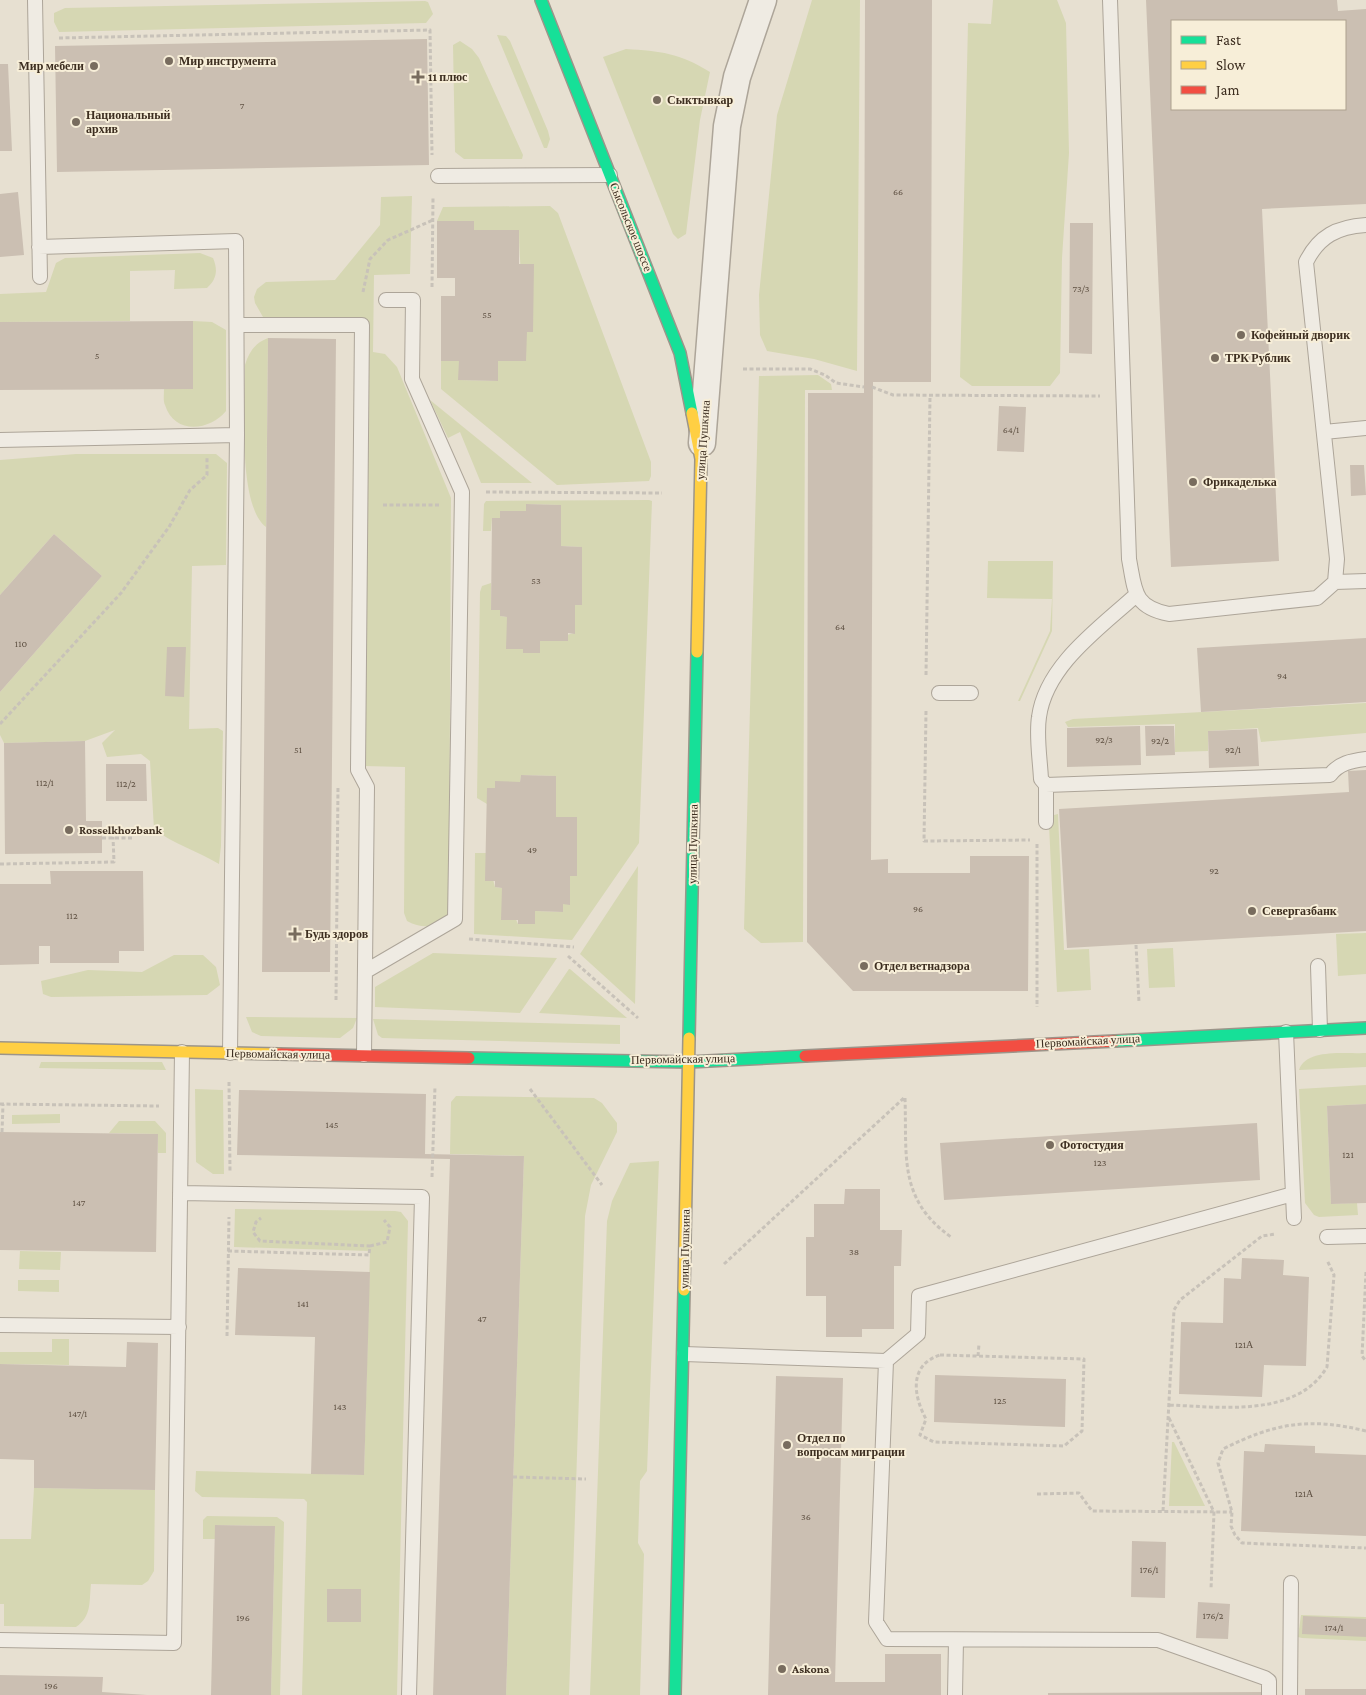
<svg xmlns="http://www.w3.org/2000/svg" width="1366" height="1695" font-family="'Crimson Pro',serif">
<rect width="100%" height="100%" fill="#e7e0d1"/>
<!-- green -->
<path fill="#d6d7b3" d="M812,0H860L857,371L814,359L767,351L760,335L759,295L777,115Z
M993,0H1057L1066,23L1069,153L1062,258L1060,373L1050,386H972L960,377L968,23L991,24Z
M425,1L428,2L433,14L426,23L59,32L54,22V13L65,8Z
M497,35L506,36L510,41L548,131L550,139L547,148H544Z
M460,41L472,49L479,58L523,155L522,159H464L455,152L453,45Z
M626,49C660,51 680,53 710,72L700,120L686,234L678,239L673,234L603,57Z
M412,196L410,274L374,275L373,352L385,354L397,367L451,498L449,914L447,921C432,927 422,929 407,921L404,913L405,767L364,766L360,318L263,317L255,303L254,297L257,289L266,282L335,280L380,225L381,197Z
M550,206L558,213L651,462V476L649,481L557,485L441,389V361H459V380L497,381L498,361H526C527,317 519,274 519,230H474V221H437L443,207Z
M200,253L213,258C218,270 217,279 207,288L174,289L175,270L130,271V321L0,322V294L46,292L56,263L65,258Z
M193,321L212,322L226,330V411C210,431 174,435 165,405C163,401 164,394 164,389L193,388Z
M268,338L266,527C237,505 245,401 245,365C249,352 255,343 268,338Z
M818,375L831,384L832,390H805L803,942L761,943L744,929L759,376Z
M430,400L532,483H481L460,432L448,438Z
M76,454H216L227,463L226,565L192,566L189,729L218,728L223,731L221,846L219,864C198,851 173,844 154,829L150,761L141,754L107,757L102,743L115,730L85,741L4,743L0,735V692L102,576L54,534L0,595V460Z
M649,500L652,501L639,843L572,940L474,934L475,853H486L495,887L502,888L518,924H535V911L563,912V904H570V876H577V818L556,817V776L521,775L520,782H495V788L487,789V804L477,798L480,592L482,586L491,583V610H500V616L507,617V649H523V653H540V641L575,633V605H582V547L561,546V505L526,504V511H500V518H492L491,531H483L484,504L486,501Z
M988,561H1053L1052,631L1020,701H1018L1050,631L1052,599L987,598Z
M1366,703V733L1261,742L1258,728L1208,731V751L1175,752V724L1068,727L1065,722L1073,719Z
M1058,814L1064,950L1089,949L1091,990L1057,992L1049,825L1054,815Z
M638,866L635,1004L580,954Z
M1366,933V974L1338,976L1336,934Z
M1173,948L1175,987L1149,988L1147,949Z
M433,953L557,958L520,1013L375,1007V987Z
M174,955H203L216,967L220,985L207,995L51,997L43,994L41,981L88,970L142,972Z
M569,969H570L627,1018L539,1013Z
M246,1017L357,1018L353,1028L340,1038L261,1036L252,1032Z
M373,1019L620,1025V1044L382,1038L378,1035Z
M1366,1053V1067L1299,1070C1306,1048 1346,1054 1366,1053Z
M41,1062H162L166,1070L39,1068Z
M1366,1085V1104L1327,1106L1331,1204L1357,1203L1358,1215L1319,1217L1314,1215L1305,1203L1299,1089Z
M195,1089L223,1090L224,1174H213L196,1162Z
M456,1096L594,1098L602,1103L617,1123V1132L591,1185L585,1216L569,1695H506L524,1156L450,1154L451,1102Z
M60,1114V1123L12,1124V1115Z
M119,1121H155L166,1133V1153H158V1134L109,1133Z
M659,1161L647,1471L640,1481L638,1543L644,1554L640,1695H590L607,1221L612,1201L630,1163Z
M235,1209L395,1211L401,1212L408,1221L397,1695H302L307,1502L304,1499L202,1497L195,1491L196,1471L364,1475L370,1251L234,1247Z
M20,1251L61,1252L60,1270L19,1269Z
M18,1280H59V1292L18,1291Z
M52,1339H69V1365L0,1364V1352H52Z
M1172,1442H1174L1205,1506H1169Z
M34,1488L155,1490L154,1571L148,1581L142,1585L91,1584C89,1602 92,1616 76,1627L4,1626V1604H0V1539H31Z
M207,1516L277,1517L284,1522L280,1695H271L275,1526L215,1525V1539H203V1520Z
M1301,1615L1366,1617V1641L1302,1638L1298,1637Z"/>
<!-- building -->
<path fill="#cbbfb2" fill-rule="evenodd" d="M865,0H932L931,382H873L871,860L888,859V873H970V856H1029L1028,991H853L807,942L808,393H864Z
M1146,0H1337L1338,11L1366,9V204L1262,209L1279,561L1171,567ZM1172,21H1345V109H1172Z
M427,39L429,165L57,172L55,46Z
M0,64H8L12,151H0Z
M18,192L24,255L0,257V194Z
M437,221H474V230H519V264H534L533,332H527L526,361H498V381L458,380L459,361H441V296H455V278H437Z
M1070,223H1093L1092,354L1069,353Z
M193,321V389L0,390V322Z
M268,338L336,339L330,972H262Z
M999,406L1026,407L1024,452L997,451Z
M1350,465H1364L1366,495L1351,496Z
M526,504L561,505V546L582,547V605H575V634L568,633V641H540V653H523V649H506L507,617L500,616V610H491L492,518H500V511H526Z
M54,534L102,576L0,692V595Z
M1366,638V702L1201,712L1197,648Z
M167,647H186L184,697L165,696Z
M1140,726L1141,765L1067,767V728Z
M1145,726H1174L1175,755L1146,756Z
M1257,729L1259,766L1209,768L1208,731Z
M85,741L86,821H102V853L5,854L4,743Z
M106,764H146L147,801H106Z
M1366,770V931L1067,948L1059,809L1349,792L1348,771Z
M521,775L556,776V817H577V876H570V905L563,904V912L535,911V924H518V920H501L502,888L495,887V881H485L487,788H495V781L520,782Z
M50,871H143L144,951H119V963H50V946H39V964L0,965V884H51Z
M239,1090L426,1094L425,1154L524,1156L506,1695H433L450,1159L237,1155Z
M1366,1104V1203L1331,1204L1327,1106Z
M1257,1123L1260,1180L944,1200L940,1143Z
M0,1132L158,1134L156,1252L0,1250Z
M845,1189H880V1230H902L901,1266H894V1329H862V1337H826V1296H806V1237H814V1204H844Z
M1242,1258L1284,1260L1283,1275L1309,1277L1306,1366L1264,1365L1262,1397L1179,1394L1181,1322L1223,1323L1224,1278L1241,1279Z
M238,1268L370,1272L364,1475L311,1474L315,1337L235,1335Z
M127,1342L158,1343L155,1490L34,1488V1460L0,1459V1364L126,1367Z
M935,1375L1066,1379L1065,1427L934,1422Z
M776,1376L843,1378L835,1682H885V1654H941V1695H768Z
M1265,1444L1315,1446V1453L1366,1455V1536L1241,1531L1244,1451L1264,1452Z
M215,1525L275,1526L271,1695H211Z
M1132,1541L1166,1542L1165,1598L1131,1597Z
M327,1589H361V1622H327Z
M1198,1602L1230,1604L1228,1639L1196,1638Z
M1303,1616L1366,1619V1637L1302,1634Z
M0,1675L103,1677L102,1692L147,1695H0Z
M1305,1689H1366V1695H1305Z
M1263,1692V1695H1048V1693Z"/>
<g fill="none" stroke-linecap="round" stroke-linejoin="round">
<defs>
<path id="lane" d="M35,0L40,277
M1110,0L1129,559C1135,590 1133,607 1169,614L1317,598L1335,582L1337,559L1306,262C1319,236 1337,227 1366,225
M438,176L610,175
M39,247L236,241L237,435L230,1053
M238,325H362L358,770L367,787L364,1055
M1324,432L1366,428
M0,440L237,435
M1335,582L1366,581
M939,693H971
M1046,785L1041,779C1040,759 1036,736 1039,717C1046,665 1100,628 1136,595
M1046,822V785L1330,775C1339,763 1351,761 1366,759
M1318,966L1320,1030
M366,971L455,919L462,492L412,379L413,300H386
M1286,1032L1294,1218
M180,1193L422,1197L409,1695
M1327,1237L1366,1236
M0,1325L179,1327
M684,1354L886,1361L876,1622L887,1639L1158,1640L1265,1678L1269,1681V1695
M886,1361L918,1334L919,1296L1293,1194
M0,1640L174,1643L182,1052
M955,1695L956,1640
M1290,1695L1291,1583"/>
<path id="street" d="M702,443L727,126L737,77L763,0"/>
<path id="fast" d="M541,0L680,353L692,413
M689,1038L697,652
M1115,1041L1366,1028
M469,1058L689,1062L805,1056
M675,1695L684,1290"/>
<path id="slow" d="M692,413L701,459L697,652
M0,1048L279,1054
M684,1290L689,1038"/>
<path id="jam" d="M279,1054L469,1058
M805,1056L1115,1041"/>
</defs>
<!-- lane casing -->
<use href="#lane" stroke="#ada599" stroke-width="16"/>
<!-- street casing -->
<use href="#street" stroke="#ada599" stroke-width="29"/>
<!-- fast casing -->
<use href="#fast" stroke="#9c958a" stroke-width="14"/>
<!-- slow casing -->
<use href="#slow" stroke="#9c958a" stroke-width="14"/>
<!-- jam casing -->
<use href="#jam" stroke="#9c958a" stroke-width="14"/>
<!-- path -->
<path stroke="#c8c2b9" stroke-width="3" stroke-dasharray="4 2.5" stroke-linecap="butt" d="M59,38L430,30L432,155
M432,287L433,198
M363,292L370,259L388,240L433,220
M743,369H810L825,375L836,383L864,387
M872,387L893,395L1100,396
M486,492L662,493
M383,505H439
M926,675L930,396
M926,711L924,841L1030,840
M0,724L121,593L169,527L190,490L207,475V458
M102,838H133
M1037,844V1007
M0,864L114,862L113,837
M469,939L574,947
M1136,945L1139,1002
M568,956L638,1018
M336,1000L338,786
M229,1082L230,1171
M530,1089L602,1185
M905,1098C907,1157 898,1199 951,1237
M0,1104L159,1106
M2,1132L3,1104
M432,1177L435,1086
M370,1246L387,1242L390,1227L384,1220
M228,1251L369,1255L370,1246L260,1241L253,1232L256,1222L261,1218
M724,1264L905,1097
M1366,1272L1362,1356L1366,1361
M227,1336L229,1217
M940,1355L1084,1359L1082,1431L1064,1446L934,1442L920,1435L926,1419C913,1395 909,1365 940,1355Z
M978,1356L979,1344
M1170,1405C1220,1407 1297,1418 1327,1367L1334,1275L1327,1260
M1169,1418L1214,1512L1211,1589
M1366,1431C1309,1417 1275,1423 1223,1449L1218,1463L1232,1512L1231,1526L1235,1535L1242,1543L1366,1548
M513,1477L586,1479
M1037,1494L1079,1493L1092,1511L1232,1512
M1163,1511L1174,1310L1180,1300L1262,1236L1276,1234"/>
<!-- lane -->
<use href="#lane" stroke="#efebe3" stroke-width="14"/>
<!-- street -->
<use href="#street" stroke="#efebe3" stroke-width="26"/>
<!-- fast -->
<use href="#fast" stroke="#16e098" stroke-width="11"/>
<!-- slow -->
<use href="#slow" stroke="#ffcf43" stroke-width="11"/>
<!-- jam -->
<use href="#jam" stroke="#f24e42" stroke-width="11"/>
</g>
<!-- markers -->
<g fill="#786c5e" stroke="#f7eed8" stroke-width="2">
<circle cx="169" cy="61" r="5"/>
<circle cx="94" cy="66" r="5"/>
<path d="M415.5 69.5h5v5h5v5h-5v5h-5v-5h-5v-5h5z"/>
<circle cx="657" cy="100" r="5"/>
<circle cx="76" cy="122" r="5"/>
<circle cx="1241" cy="335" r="5"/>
<circle cx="1215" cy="358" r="5"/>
<circle cx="1193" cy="482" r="5"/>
<circle cx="69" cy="830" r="5"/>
<circle cx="1252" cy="911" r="5"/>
<path d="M292.5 926.5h5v5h5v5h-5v5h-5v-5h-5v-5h5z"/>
<circle cx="864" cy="966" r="5"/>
<circle cx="1050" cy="1145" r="5"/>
<circle cx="787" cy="1445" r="5"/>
<circle cx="782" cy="1669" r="5"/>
</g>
<g text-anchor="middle" stroke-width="4" stroke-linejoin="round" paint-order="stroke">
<!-- number labels -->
<g font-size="10" fill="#605244">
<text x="242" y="109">7</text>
<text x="898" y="195">66</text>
<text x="1081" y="292">73/3</text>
<text x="487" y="318">55</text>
<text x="97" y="359">5</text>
<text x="1011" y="433">64/1</text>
<text x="536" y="584">53</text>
<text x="840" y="630">64</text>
<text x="21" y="647">110</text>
<text x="1282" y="679">94</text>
<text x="1104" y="743">92/3</text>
<text x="1160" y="744">92/2</text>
<text x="298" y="753">51</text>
<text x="1233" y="753">92/1</text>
<text x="45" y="786">112/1</text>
<text x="126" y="787">112/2</text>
<text x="532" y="853">49</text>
<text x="1214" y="874">92</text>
<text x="918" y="912">96</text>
<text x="72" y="919">112</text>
<text x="332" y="1128">145</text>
<text x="1348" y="1158">121</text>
<text x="1100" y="1166">123</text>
<text x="79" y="1206">147</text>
<text x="854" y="1255">38</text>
<text x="303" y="1307">141</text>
<text x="482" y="1322">47</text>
<text x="1244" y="1348">121А</text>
<text x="1000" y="1404">125</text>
<text x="340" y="1410">143</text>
<text x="78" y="1417">147/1</text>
<text x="1304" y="1497">121А</text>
<text x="806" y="1520">36</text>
<text x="1149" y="1573">176/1</text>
<text x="1213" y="1619">176/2</text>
<text x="243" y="1621">196</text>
<text x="1334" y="1631">174/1</text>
<text x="51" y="1689">196</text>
</g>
<!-- poi labels -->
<g font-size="12" font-weight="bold" fill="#3d2e20" stroke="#f7eed8" text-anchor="start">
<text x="179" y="65">Мир инструмента</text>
<text x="84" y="70" text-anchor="end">Мир мебели</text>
<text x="428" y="81">11 плюс</text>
<text x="667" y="104">Сыктывкар</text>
<text x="86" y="119">Национальный<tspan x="86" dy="14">архив</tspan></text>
<text x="1251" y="339">Кофейный дворик</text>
<text x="1225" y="362">ТРК Рублик</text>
<text x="1203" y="486">Фрикаделька</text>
<text x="79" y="834">Rosselkhozbank</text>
<text x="1262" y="915">Севергазбанк</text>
<text x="305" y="938">Будь здоров</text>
<text x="874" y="970">Отдел ветнадзора</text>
<text x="1060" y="1149">Фотостудия</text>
<text x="797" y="1442">Отдел по<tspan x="797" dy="14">вопросам миграции</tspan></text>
<text x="792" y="1673">Askona</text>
</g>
<!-- street labels -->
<g font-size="12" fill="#3d2e20" stroke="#f7eed8">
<text transform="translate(631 227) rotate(68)" y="4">Сысольское шоссе</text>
<text transform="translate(703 440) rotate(-86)" y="4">улица Пушкина</text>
<text transform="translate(693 844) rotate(-89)" y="4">улица Пушкина</text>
<text transform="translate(1088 1041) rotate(-3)" y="4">Первомайская улица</text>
<text transform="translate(278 1054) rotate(1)" y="4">Первомайская улица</text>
<text transform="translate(683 1059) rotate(-1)" y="4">Первомайская улица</text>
<text transform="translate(685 1249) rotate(-89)" y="4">улица Пушкина</text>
</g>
</g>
<!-- legend -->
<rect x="1171" y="20" width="175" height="90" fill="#f7eed8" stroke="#ada18e"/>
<rect x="1181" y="36" width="25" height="8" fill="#16e098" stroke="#ada18e"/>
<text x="1216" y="45" font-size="15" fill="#3d2e20">Fast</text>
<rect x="1181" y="61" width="25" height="8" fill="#ffcf43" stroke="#ada18e"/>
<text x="1216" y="70" font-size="15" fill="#3d2e20">Slow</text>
<rect x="1181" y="86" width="25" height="8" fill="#f24e42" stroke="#ada18e"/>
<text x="1216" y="95" font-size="15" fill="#3d2e20">Jam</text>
</svg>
